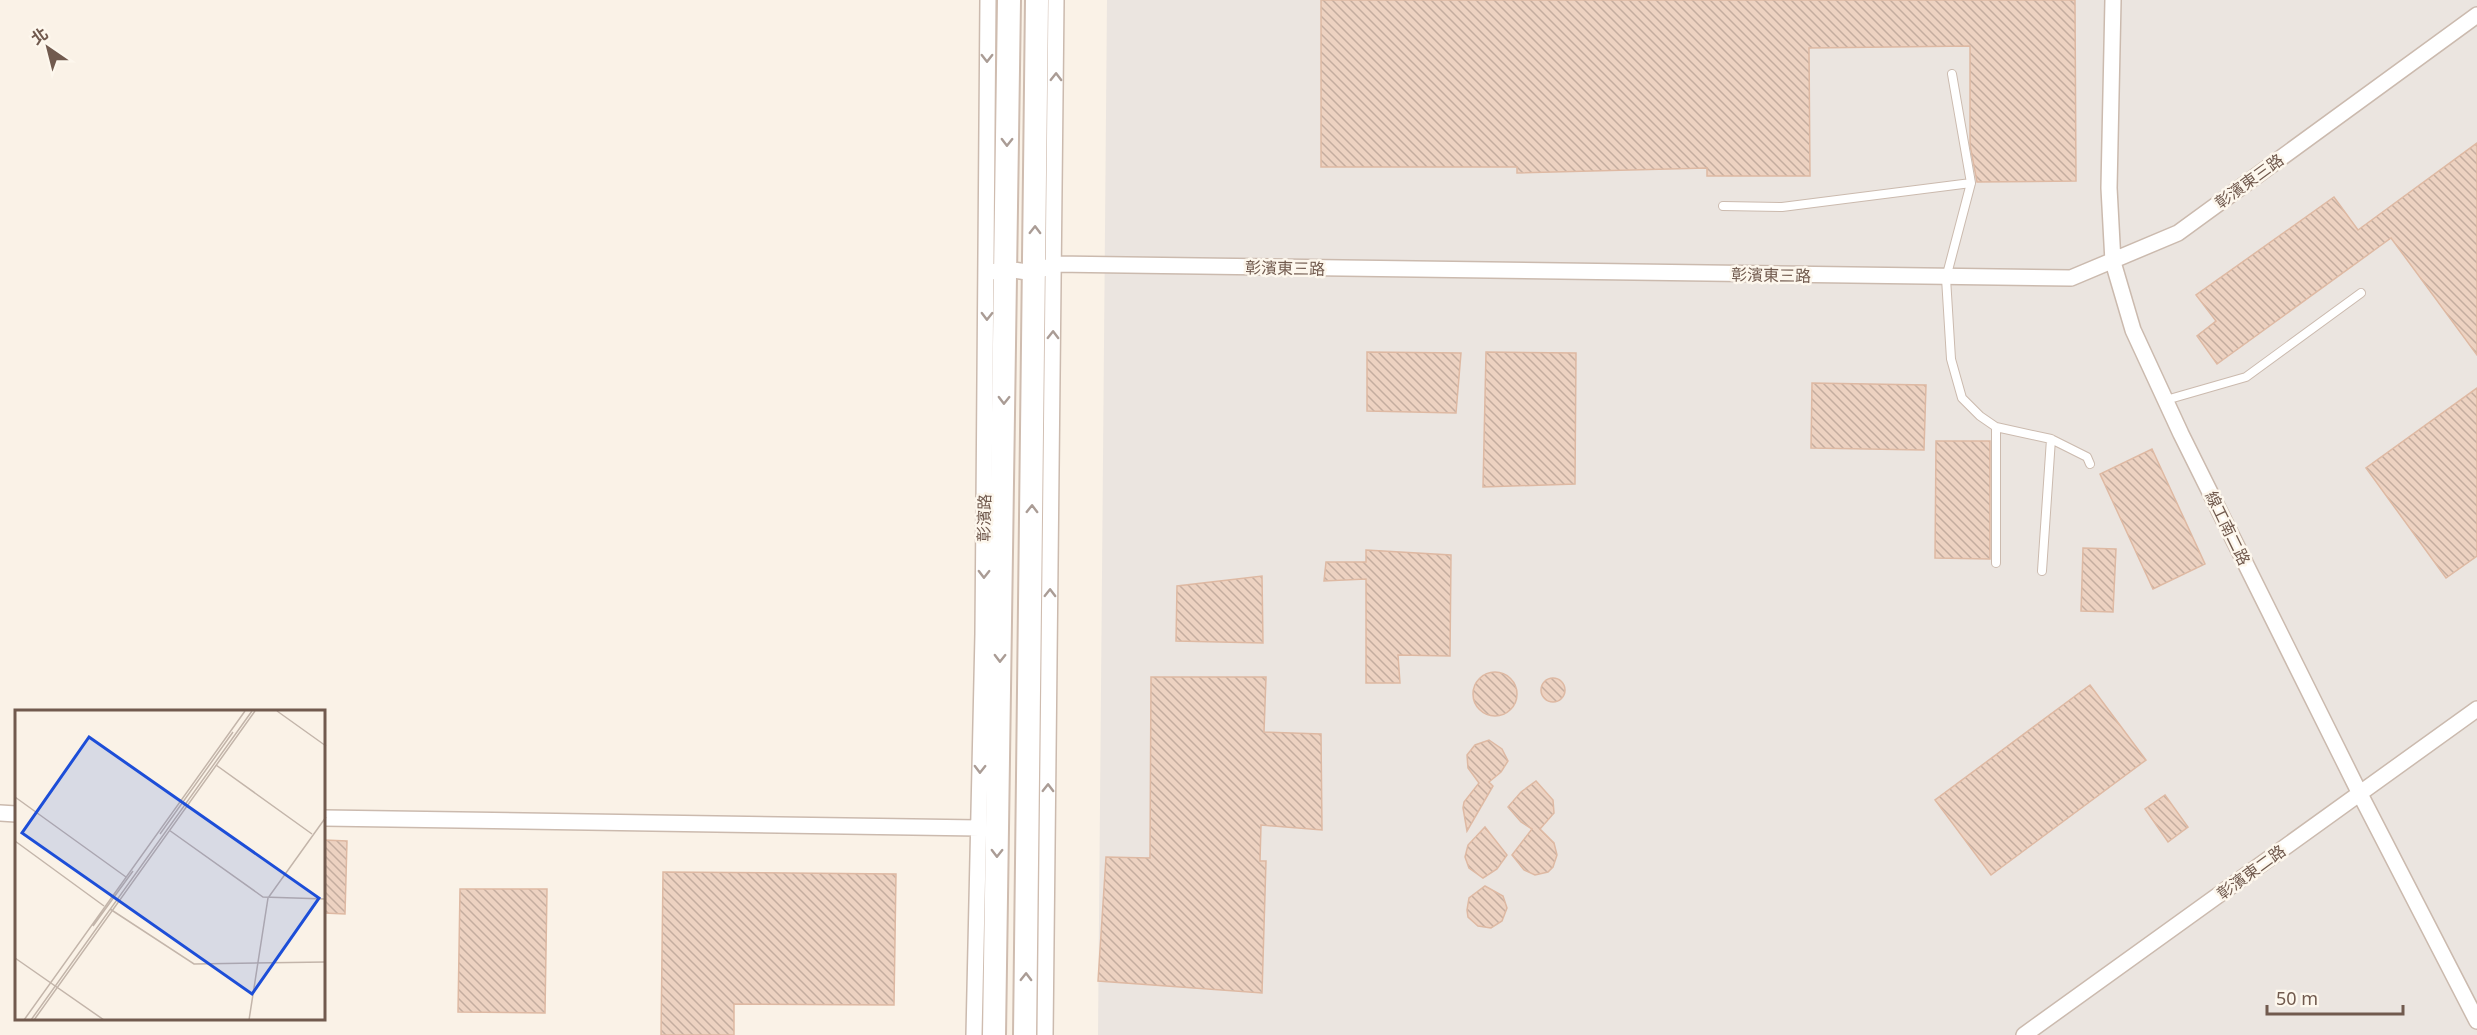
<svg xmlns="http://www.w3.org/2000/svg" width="2477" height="1035" font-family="'Noto Sans','Noto Sans TC',sans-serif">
<defs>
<pattern id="building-back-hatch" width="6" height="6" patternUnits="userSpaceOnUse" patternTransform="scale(1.5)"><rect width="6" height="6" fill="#edd2c1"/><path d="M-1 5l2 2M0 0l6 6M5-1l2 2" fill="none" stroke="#c4ad9f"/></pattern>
</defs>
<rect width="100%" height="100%" fill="#faf2e7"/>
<!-- industrial -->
<path fill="#ebe5e0" d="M1107,0H2477V1035H1098Z"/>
<!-- building -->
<path fill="url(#building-back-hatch)" stroke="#deb9a3" stroke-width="1.5" d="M1321,0H2075L2076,181L1977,182L1970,145V46L1809,48L1810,176H1707V168L1517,173V167H1321Z
M2477,143V355L2391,238L2217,364L2197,336L2216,321L2196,295L2334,197L2358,230Z
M1367,352L1461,353L1456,413L1367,411Z
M1486,352L1576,353L1575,484L1483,487Z
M1812,383L1926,385L1924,450L1811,448Z
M2477,388V556L2446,578L2366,468Z
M1936,441H1990V559L1935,558Z
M2152,449L2205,564L2153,589L2100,474Z
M2083,548L2116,549L2113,612L2081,611Z
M1366,550L1451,555L1450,656L1398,655L1400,683H1366V579L1324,581L1326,562H1366Z
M1262,576L1263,643L1176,641L1177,586Z
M1473 694a22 22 0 1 1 44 0a22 22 0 1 1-44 0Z
M1151,677H1266L1264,732L1321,734L1322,830L1261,825L1260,861H1266L1262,993L1098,981L1106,857L1150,858Z
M1541 690a12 12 0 1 1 24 0a12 12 0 1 1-24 0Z
M2090,685L2146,760L1991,875L1935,800Z
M1489,740L1502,749L1508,761L1501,772L1489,782L1493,786L1467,831L1463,808L1464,802L1479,783L1468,768L1467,755L1475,745Z
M1536,781L1553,800L1554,813L1540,829L1554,843L1557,855L1553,867L1548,872L1535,875L1524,870L1512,855L1532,829L1521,822L1508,807L1521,792Z
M2165,795L2188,827L2168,842L2145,809Z
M1485,827L1507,855L1497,869L1483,878L1469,868L1465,857L1468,845Z
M324,840L347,841L345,914L324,913Z
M663,872L896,874L894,1005L734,1004V1035H661Z
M1485,886L1503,896L1507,908L1502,921L1491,928L1478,926L1468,917L1467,910L1469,898Z
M460,889H547L545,1013L458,1012Z"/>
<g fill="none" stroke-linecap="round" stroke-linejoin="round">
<defs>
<path id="lane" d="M1952,74L1971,183L1946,278L1951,359L1962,398L1980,416L1996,427L2051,439L2087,457L2090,464
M1723,206L1782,207L1971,183
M2166,400L2246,377L2361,293
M1996,427V563
M2042,571L2051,439"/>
<path id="street" d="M2113,0L2109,188L2113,262L2133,330L2181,434L2360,794L2477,1021
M987,273L1006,269L1034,273L1054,264L2071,278L2178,233L2477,15
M0,813L16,814
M324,818L979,828
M974,1035L983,634L988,0
M1045,1035L1056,0
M2024,1035L2477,709"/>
<path id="secondary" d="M994,1035L1009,0
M1025,1035L1037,0"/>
</defs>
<!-- lane casing -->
<use href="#lane" stroke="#cbbaae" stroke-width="10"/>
<!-- street casing -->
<use href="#street" stroke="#cbbaae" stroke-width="18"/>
<!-- secondary casing -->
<use href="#secondary" stroke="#cfbcaf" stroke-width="26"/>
<!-- lane -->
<use href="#lane" stroke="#fff" stroke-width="8"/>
<!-- street -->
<use href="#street" stroke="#fff" stroke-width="15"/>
<!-- secondary -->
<use href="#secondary" stroke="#fff" stroke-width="22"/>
</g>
<!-- one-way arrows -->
<defs><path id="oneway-chevron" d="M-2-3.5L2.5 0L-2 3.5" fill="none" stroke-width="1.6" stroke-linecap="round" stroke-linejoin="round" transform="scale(1.5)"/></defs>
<g stroke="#aa9c95">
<use href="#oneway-chevron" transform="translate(987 58) rotate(90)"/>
<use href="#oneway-chevron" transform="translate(1056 77) rotate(-89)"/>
<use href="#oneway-chevron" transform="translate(1007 142) rotate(91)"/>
<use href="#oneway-chevron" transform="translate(1035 230) rotate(-89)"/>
<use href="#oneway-chevron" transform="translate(987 316) rotate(91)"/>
<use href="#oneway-chevron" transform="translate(1053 335) rotate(-89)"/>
<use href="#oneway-chevron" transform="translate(1004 400) rotate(91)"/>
<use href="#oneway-chevron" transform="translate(1032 509) rotate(-89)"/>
<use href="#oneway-chevron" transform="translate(984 574) rotate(91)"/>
<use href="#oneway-chevron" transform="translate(1050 593) rotate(-89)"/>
<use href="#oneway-chevron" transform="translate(1000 658) rotate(91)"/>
<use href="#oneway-chevron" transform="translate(980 769) rotate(91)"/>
<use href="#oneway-chevron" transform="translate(1048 788) rotate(-89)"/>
<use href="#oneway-chevron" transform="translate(997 853) rotate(91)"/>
<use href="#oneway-chevron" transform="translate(1026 977) rotate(-89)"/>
</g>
<g text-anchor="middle" stroke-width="5" stroke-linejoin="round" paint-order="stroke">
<!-- street labels -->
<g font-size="16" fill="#715a4e" stroke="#fdf7ed">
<text transform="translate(2249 181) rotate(-36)" y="6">彰濱東三路</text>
<text transform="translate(1285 268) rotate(1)" y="6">彰濱東三路</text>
<text transform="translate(1771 275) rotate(1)" y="6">彰濱東三路</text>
<text transform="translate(984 518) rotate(-89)" y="6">彰濱路</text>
<text transform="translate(2228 528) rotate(64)" y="6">線工南二路</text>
<text transform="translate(2251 872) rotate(-36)" y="6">彰濱東二路</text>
</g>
</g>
<!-- overview -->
<g transform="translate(15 710)">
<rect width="310" height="310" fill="#faf2e7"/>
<path fill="none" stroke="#c3b5aa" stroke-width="1.5" d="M262,1L311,36M201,55L297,124M0,87L111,167M154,120L248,187L311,189M145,124L218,22M0,131L89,196M95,199L179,254L311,252M78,216L118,161M0,248L89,310M9,310L230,1M16,310L237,1M19,310L240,1M234,310L253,188L311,107"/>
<path fill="#1d4ed8" fill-opacity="0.15" stroke="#1d4ed8" stroke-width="3" d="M74,27L304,188L237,284L7,123Z"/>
<rect width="310" height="310" fill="none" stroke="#715a4e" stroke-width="3"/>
</g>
<!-- north arrow -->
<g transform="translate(48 48) rotate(325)" stroke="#fdf7ed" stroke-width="4.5" paint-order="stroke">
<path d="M0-4.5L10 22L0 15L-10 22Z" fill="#715a4e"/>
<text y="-9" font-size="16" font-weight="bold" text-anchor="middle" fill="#715a4e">北</text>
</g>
<!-- scale -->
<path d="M2267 1005v9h136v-9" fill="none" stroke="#715a4e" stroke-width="3"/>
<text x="2276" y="1005" font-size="18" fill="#715a4e" stroke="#fdf7ed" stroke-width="4.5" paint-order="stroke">50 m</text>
</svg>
